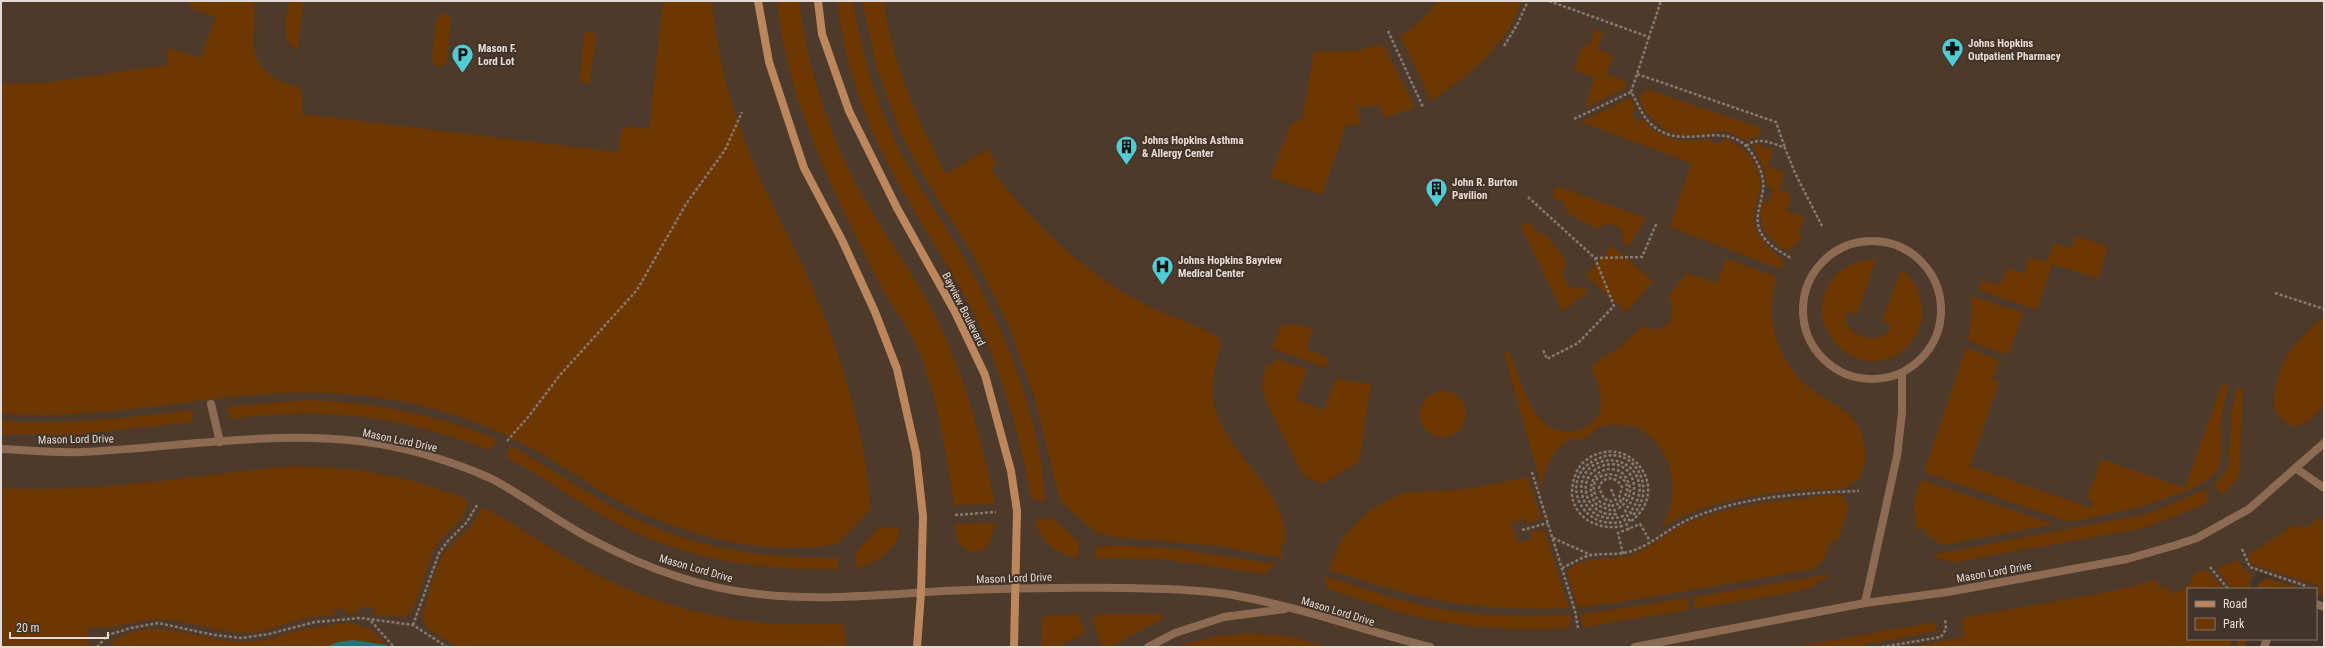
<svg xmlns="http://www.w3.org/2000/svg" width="2325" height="648" font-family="'Roboto Condensed',sans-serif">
<rect width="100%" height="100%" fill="#423429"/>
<!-- built -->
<path fill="#4e3a2b" d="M1,1H2324V595L2316,592V589H2306L2257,572L2250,589H2188V639L2229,647H1Z"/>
<!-- green -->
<path fill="#6c3700" d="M190,1H254C259,31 241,54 274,78C282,84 295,83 302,90V114L618,152C620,143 618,132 627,126L649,129L663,1H712C718,65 737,129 764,187C778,219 796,249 810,282C841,353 865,431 871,509L837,544C772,556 702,540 642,513C602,495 567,467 529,447C496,429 459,415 423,406C377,395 331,391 284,393C189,397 96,422 1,413V84L42,83L167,65V51L169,48L200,58L216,17L190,8Z
M289,1L303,2L298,50C278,42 287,18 289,1Z
M777,1H799C809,76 833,149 873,214C896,252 924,289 942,330C968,386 982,444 995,504L954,505C946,453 938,398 918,349C908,325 890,304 878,281C834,192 787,101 777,1Z
M837,1H853C861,48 873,94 893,137C908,170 929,200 948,231C997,311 1040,406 1045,501L1032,500C1019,434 1002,369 971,308C950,267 924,229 901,188C868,130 845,68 837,1Z
M862,1H884C892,63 917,119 946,174L988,149L997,164L991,169C1032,223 1081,270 1142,303C1166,316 1195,323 1219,338L1221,342C1216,363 1210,386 1215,408C1228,457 1287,488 1286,543L1283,542L1280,551L1283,553L1282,558L1218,546L1117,537L1096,533L1060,501L1035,399L1008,324L973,255L920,170L901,134L877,68Z
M1438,1H1513L1521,4C1506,46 1467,77 1431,101L1400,36L1420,22Z
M442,14H447L451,20L447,62L441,67L437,66L432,60L436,20Z
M1596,29L1603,32L1597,49L1613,55L1607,74L1627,82L1625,88L1585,108L1595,78L1574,70L1583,44L1589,46Z
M587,31L594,33L596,36L590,79L589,84L582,83L580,79L584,34Z
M1383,44L1415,107L1384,118L1380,105L1358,107L1361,124L1346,126L1322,195L1270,177L1291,124L1304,118V106L1314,52L1354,51Z
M1647,89L1761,128L1758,138L1754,137L1747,141L1726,131L1683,136L1665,130L1646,113L1641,103L1640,95Z
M1630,98L1636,109L1632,113L1638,123L1643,119C1661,142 1685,142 1711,139L1712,143L1723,142V138C1743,143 1763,167 1760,189C1758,203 1750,214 1756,229C1761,242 1773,252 1784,261L1780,269L1670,227L1691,163L1581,122Z
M1756,144L1773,149L1768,167L1785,172L1779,190L1792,195L1787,211L1804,217L1799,235L1803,237L1791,250L1781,248L1763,230L1760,214L1763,200L1769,202L1773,189L1767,186L1765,172L1753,147Z
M1556,186L1646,218L1629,246L1623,243C1625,232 1620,227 1609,223L1597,229L1569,214L1562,201L1552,197Z
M1530,222L1535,231L1547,236L1567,262C1559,272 1563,281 1572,288L1584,287L1588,292L1562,311L1521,226Z
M2076,236L2108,247L2098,279L2052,264L2037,310L1979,290L1982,280L1996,285L2002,282L2007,268L2024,274L2030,257L2047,262L2054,243L2071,249Z
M1612,246L1653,281L1627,312L1586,276Z
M1726,259L1758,270L1764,274L1765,272L1777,277C1763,323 1779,368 1819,395C1835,405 1855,413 1861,432C1867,447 1869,472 1854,483C1843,492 1818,489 1804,490C1760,493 1696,503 1660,529C1680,502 1676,465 1654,440C1648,434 1642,429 1634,427C1625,425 1606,423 1598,428C1593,431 1591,437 1584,439C1579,440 1573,438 1569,440C1551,449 1544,470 1542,488L1504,353L1508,351C1520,375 1525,407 1546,424C1567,441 1601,429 1601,401C1601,389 1595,377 1591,366L1622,345L1643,326C1665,337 1680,318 1668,297L1687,273L1717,283Z
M1876,260L1857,314L1848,311L1845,319C1851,337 1871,342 1887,334L1891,325L1882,321L1901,269C1925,288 1930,323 1908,346C1863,392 1790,323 1837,274C1847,265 1862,259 1876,260Z
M1972,296L2023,313L2008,355L1968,341L1972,315Z
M2324,315V405C2315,417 2296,437 2282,419C2280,417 2276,413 2275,410C2271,398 2278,375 2283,364C2290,345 2310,330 2324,315Z
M1292,324L1313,328L1306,349L1329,358L1326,368L1272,348L1281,326Z
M1966,348L1999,360L1992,380L1999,382L1970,466L2091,508L2093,501L2087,498L2101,459L2185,488L2222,384L2228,385L2221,419V455L2217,471L2209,479L2194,488L2141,507L2069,522L1924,472Z
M1276,359L1307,369L1296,400L1324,410L1336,379L1371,384L1359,462L1322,484L1303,475L1265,400L1262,383L1266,364L1273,365Z
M2237,387L2243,389L2239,474L2236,481L2223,494L2213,486L2228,469L2232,411Z
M1420 414a23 23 0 1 1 46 0a23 23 0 1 1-46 0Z
M309,400C374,403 438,414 498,440L491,450C397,416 329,406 230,419L227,407Z
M193,410L192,422L72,435L1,434V421C66,425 129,418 193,410Z
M509,445C558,471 602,506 654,527C712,552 775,558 838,558V569C754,570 679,559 605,517C572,498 541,475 507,458Z
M295,466C360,468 407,475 468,500L463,517L440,541L432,553L416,602L407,617L375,615V610L370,607H359V613L346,614L345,609H334V615C321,616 307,617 295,621C282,624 270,630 257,632C225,636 197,622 166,620C140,618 116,629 90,628L86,639L91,647H1V488C100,494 197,474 295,466Z
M1528,477L1541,519L1527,524L1526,519L1511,523L1518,543L1532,539L1530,532L1544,529L1569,608C1520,610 1471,608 1423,597C1392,590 1361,580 1329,570L1341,541L1349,531L1370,510L1394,497L1404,493L1467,489Z
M1921,480L2054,524L1942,545L1928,535L1923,528L1918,531C1911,512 1914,498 1921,480Z
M2207,489V503L2163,521L2138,529L1956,562L1943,560L1931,555L2147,514Z
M1838,494L1844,498L1849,507L1837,542L1831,540L1824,559L1814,569L1615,603L1578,607L1567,572C1578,555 1613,561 1630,555C1653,548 1670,528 1694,520C1740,503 1789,500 1838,494Z
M483,507C530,532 573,566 623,587C671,608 726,621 779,624C800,625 822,623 843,624L846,640L845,647H458L428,629L424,623L422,616L434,574L444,552L471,526Z
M2318,518L2324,519V596L2316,594L2320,586L2251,564L2248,555L2293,526L2308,527Z
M1037,519H1053L1078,541V555L1075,558C1054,552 1042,542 1035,521Z
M995,523L991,539L984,550L969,552C957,544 956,538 955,524Z
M899,527C901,549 874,564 856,568V552L878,528Z
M1117,545L1177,549L1276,564L1265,574L1162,559L1096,558V547Z
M2237,560L2251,576L2249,589H2232L2216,568Z
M2199,571H2208L2224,589H2188V639H2232L2230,647H1910L1964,637L1961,618L2118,590L2156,580L2159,589L2168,586L2171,594L2186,589L2185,586L2193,583L2191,578Z
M1830,574L1813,587L1800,591L1695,609L1693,597Z
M1324,576C1351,584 1378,594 1405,601C1459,616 1515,618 1571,615L1569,628C1516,631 1462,628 1410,615C1383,608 1356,598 1328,589Z
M2266,578L2298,587L2256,589L2259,583Z
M1687,598L1689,610L1584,627L1580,615Z
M1076,614L1079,616L1085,634L1057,647H1041L1042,619L1046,616Z
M1101,614H1160L1164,618L1110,647H1102L1092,619Z
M1934,622L1938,631L1866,644L1865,647H1795Z
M353,623L370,629L386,645C364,641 347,638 326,647H107C144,610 198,641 242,642C261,642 278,636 296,631C315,627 334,624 353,623Z
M1249,633L1292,637L1329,647H1175L1212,637Z
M2238,639H2247L2244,647H2236Z"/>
<!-- water -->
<path fill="#23757a" d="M353,640L386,645L388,647H326L338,642Z"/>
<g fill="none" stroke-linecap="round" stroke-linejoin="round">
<!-- path -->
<path stroke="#867a70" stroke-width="2.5" stroke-dasharray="3 2" stroke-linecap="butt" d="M1549,1L1649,37L1661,1
M1388,31L1423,107
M1504,46L1517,25L1528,1
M1637,74L1776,122L1785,148
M1631,92L1649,37
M1574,119L1631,92C1638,103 1641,114 1650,123C1679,153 1718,121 1745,145C1755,155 1765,175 1763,189C1761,207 1751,222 1765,239C1771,247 1783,253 1792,259
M1746,146C1758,136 1772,143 1785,148L1795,173L1822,226
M1528,197L1595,258L1614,306L1578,343L1547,359L1543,350
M1595,258L1642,257L1657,222
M2275,293L2324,309
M507,441L529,416L560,375L637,290L686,204L725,150L742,112
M1532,472L1575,611L1578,628
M1611,489L1619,508C1634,498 1633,482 1620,471C1597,462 1582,487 1597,505L1610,510L1609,505C1602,504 1597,501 1595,494C1585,463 1646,471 1621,502L1619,498L1622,487C1616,475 1602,476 1599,488L1604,499L1611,501L1616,514C1586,518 1573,477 1602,466C1630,456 1645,490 1625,510L1630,522C1675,489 1627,428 1585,461C1576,468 1572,482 1572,494C1574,519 1600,531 1622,526L1620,522C1579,530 1558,476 1597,459C1632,442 1659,487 1633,515L1630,512C1642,498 1644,478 1628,466C1621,461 1612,459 1604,461C1564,470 1581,530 1623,516L1629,530
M955,515L996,512
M1522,530L1548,523
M1553,538L1591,555
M2242,549L2250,567L2306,586
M1623,554L1618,533L1640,524L1650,541
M2210,567L2228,589
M1562,568C1571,564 1583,556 1592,555C1608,553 1621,556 1637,549C1656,541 1672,526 1692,518C1744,496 1804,493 1859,491
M371,621L394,647
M413,625L439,553L448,541L467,522L477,505
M97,647L108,635L131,628L158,623L214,635L242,638L269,634L315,622L361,618L413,625L447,647
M1882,647L1941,637L1946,629L1945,619"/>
<!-- lane -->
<path stroke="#8d6b52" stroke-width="8" d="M1803 310a69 69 0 1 1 138 0a69 69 0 1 1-138 0Z
M211,404L220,442
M2297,469L2324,488
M1865,603L1897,456L1902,413V373
M2316,604L2324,607"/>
<!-- street -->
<path stroke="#8d6b52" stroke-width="8" d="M1,449C28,450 55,453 82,452C193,447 311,422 420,453C444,460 468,468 490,478C525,496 556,521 591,539C643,567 699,588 758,594C819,601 882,595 943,591C1016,588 1090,586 1164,589C1188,590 1214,591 1238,596C1303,608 1366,631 1430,647
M1148,647L1175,633L1224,617L1285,609
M1635,647L1865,603L1948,592L2127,559L2176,545L2197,538L2249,509L2324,443
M2264,647L2267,639"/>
<!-- secondary -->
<path stroke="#bd875e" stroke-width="8" d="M758,1L769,62L804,168L842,240L875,312L897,369L916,453L923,516L921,593L917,647
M818,1L822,34L849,111L897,208L955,312L985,375L1011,471L1017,511L1014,647"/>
</g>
<!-- icons -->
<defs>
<symbol id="pharmacy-pin" viewBox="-11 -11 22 30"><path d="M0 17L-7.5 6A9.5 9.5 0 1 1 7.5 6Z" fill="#51ccd4" stroke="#423429"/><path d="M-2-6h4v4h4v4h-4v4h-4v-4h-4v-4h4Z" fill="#111"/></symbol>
<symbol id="parking-pin" viewBox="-11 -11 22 30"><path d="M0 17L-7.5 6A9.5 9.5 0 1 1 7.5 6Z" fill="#51ccd4" stroke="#423429"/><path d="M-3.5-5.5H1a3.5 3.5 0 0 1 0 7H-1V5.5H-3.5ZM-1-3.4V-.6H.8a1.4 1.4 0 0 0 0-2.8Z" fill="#111"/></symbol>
<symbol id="building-pin" viewBox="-11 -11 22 30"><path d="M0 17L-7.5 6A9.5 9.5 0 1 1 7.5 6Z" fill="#51ccd4" stroke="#423429"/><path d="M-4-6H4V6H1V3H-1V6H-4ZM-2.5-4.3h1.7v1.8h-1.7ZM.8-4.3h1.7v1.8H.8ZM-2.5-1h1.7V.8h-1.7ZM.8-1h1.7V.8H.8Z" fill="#111"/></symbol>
<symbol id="hospital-pin" viewBox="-11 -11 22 30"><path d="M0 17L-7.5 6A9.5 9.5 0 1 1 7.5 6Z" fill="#51ccd4" stroke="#423429"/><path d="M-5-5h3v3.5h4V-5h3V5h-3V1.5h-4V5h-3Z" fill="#111"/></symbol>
</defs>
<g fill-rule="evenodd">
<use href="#pharmacy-pin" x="1940" y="36" width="25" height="34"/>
<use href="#parking-pin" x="450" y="42" width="25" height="34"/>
<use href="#building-pin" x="1114" y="134" width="25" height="34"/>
<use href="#building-pin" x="1424" y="176" width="25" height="34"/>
<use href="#hospital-pin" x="1150" y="254" width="25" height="34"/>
</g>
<g text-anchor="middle" stroke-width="4" stroke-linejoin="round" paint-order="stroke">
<!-- poi labels -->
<g font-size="11" font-weight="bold" fill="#e5dbd4" stroke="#423429" text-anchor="start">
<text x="1968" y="47">Johns Hopkins<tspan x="1968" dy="13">Outpatient Pharmacy</tspan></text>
<text x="478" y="52">Mason F.<tspan x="478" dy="13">Lord Lot</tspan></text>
<text x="1142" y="144">Johns Hopkins Asthma<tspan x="1142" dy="13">&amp; Allergy Center</tspan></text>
<text x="1452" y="186">John R. Burton<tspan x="1452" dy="13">Pavilion</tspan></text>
<text x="1178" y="264">Johns Hopkins Bayview<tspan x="1178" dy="13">Medical Center</tspan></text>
</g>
<!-- street labels -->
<g font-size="11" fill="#e5dbd4" stroke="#423429">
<text transform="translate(964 309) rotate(63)" y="4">Bayview Boulevard</text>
<text transform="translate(76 439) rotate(-1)" y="4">Mason Lord Drive</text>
<text transform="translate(400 440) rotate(12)" y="4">Mason Lord Drive</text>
<text transform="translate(696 568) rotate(16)" y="4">Mason Lord Drive</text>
<text transform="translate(1994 572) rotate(-10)" y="4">Mason Lord Drive</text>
<text transform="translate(1014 578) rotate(-2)" y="4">Mason Lord Drive</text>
<text transform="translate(1338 611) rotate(17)" y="4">Mason Lord Drive</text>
</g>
</g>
<!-- border -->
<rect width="2325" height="648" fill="none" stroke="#e5dbd4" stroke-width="4"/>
<!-- legend -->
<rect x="2187" y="588" width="130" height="52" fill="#423429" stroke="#83776d"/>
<rect x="2195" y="601" width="20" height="6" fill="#bd875e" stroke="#83776d"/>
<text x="2223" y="608" font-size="12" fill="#e5dbd4">Road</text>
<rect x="2195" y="618" width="20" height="12" fill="#6c3700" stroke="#83776d"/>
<text x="2223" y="628" font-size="12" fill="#e5dbd4">Park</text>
<!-- scale -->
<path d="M10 632v6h98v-6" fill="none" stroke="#e5dbd4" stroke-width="2"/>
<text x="16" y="632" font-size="12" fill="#e5dbd4" stroke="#423429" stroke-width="3" paint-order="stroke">20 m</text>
</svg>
